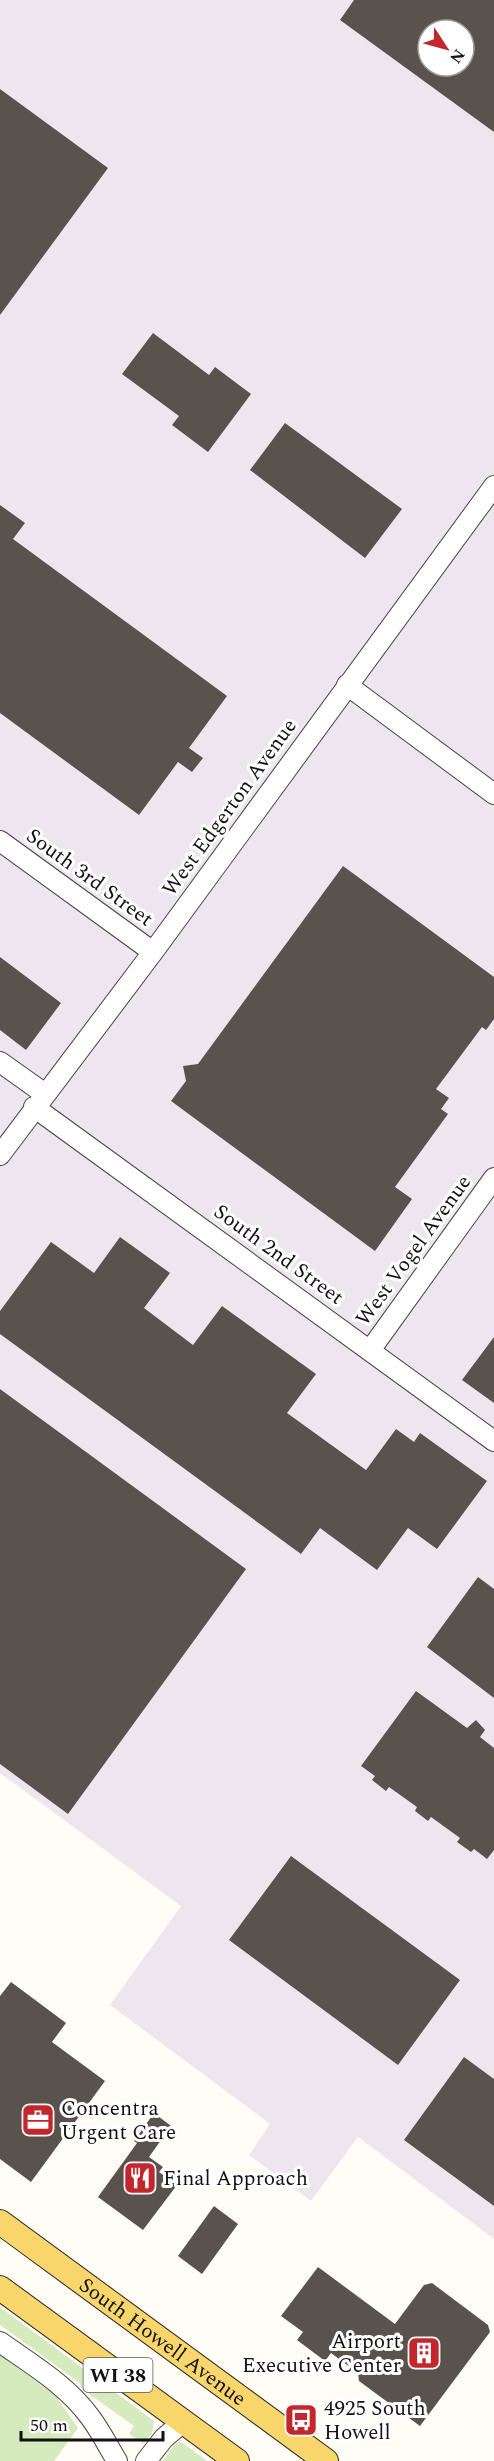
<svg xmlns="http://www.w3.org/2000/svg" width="494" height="2461" font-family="Spectral,serif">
<rect width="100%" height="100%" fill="#fffdf5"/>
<!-- industrial -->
<path fill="#eee6ef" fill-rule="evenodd" d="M0,0H494V2239L358,2137L311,2201L249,2155L270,2124L110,2005L181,1906L0,1773ZM428,30H464V66H428Z"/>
<!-- green -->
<path fill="#d5ebbd" d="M0,2307L154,2421L152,2433L144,2444L129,2434L134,2426L81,2388L80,2383L0,2325Z
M0,2354L55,2395L78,2428L54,2461H0Z
M180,2441L207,2461H163L174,2445Z"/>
<!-- building -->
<path fill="#5a524d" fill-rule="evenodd" d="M354,0H494V132L340,20ZM428,30H464V66H428Z
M0,89L108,168L0,315Z
M153,333L209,375L215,367L251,394L208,452L172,425L179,416L122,374Z
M285,423L402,509L365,558L250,470Z
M0,505L25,523L13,539L227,696L189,748L203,758L192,772L178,762L139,815L0,713Z
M343,866L494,977V1019L486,1030L482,1027L436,1089L449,1098L441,1109L448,1114L395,1187L412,1199L375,1251L171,1101L186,1081L183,1066L198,1064Z
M0,957L61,1003L26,1050L0,1030Z
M120,1237L170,1273L144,1308L193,1345L222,1306L316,1374L287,1413L366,1470L396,1429L414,1442L420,1433L487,1481L437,1549L408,1528L377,1570L320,1528L301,1554L0,1334V1311L51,1242L94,1273Z
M494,1337V1403L462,1380Z
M0,1389L246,1569L68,1814L0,1764Z
M478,1577L494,1589V1698L427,1647Z
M416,1691L467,1728L476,1720L485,1730L480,1737L494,1748V1850L487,1859L474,1849L471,1852L457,1842L460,1838L431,1817L428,1821L415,1811L417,1807L389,1787L386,1791L372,1780L375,1776L361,1766Z
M291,1856L460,1980L398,2065L229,1940Z
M11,1982L66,2023L52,2042L105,2081L31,2182L0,2159V1996Z
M464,2057L494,2079V2206L404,2140Z
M154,2113L171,2126L149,2157L163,2167L159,2172L177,2185L143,2230L98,2197L137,2143L134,2141Z
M214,2206L238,2224L202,2274L178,2256Z
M318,2267L395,2324L424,2285L432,2283L488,2325L490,2332L420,2426L359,2381L358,2373L331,2353L325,2361L297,2340L303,2332L281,2316Z"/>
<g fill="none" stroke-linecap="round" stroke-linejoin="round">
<defs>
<path id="minor" d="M347,685L494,794
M0,841L153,952
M0,1062L45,1094
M34,1107L494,1441
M0,1155L153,952L494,486
M371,1349L494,1178
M0,2342C31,2364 67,2385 90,2417C100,2430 108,2446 117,2461
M146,2461L164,2438L183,2422"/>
<g id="major">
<path id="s1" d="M0,2222L326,2461"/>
<path d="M0,2288L237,2461"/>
</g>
</defs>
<!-- minor casing -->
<use href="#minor" stroke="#444" stroke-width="22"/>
<!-- major casing -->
<use href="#major" stroke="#222" stroke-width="26"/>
<!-- minor -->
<use href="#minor" stroke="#fff" stroke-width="20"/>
<!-- major -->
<use href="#major" stroke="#f9d66b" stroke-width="24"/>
</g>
<!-- icons -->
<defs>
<symbol id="office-square" viewBox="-11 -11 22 22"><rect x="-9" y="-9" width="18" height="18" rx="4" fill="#c4262e" stroke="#fff"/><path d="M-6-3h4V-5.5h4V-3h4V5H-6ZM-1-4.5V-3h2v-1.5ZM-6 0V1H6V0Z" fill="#fff"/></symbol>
<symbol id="restaurant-square" viewBox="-11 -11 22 22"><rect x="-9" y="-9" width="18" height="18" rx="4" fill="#c4262e" stroke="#fff"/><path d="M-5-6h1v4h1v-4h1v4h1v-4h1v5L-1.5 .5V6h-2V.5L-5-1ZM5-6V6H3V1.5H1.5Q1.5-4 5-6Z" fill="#fff"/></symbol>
<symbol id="building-square" viewBox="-11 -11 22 22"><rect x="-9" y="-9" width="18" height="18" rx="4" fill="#c4262e" stroke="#fff"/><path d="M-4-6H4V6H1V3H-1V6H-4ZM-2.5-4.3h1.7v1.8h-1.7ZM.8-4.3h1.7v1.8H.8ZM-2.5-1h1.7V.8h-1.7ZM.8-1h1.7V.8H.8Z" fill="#fff"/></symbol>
<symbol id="bus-square" viewBox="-11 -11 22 22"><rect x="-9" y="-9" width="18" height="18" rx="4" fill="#c4262e" stroke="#fff"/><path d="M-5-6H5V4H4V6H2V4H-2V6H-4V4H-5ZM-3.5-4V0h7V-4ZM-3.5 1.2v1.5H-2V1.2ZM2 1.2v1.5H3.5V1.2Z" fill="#fff"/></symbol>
</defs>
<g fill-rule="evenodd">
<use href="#office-square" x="19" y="2101" width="38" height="38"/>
<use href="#restaurant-square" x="121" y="2159" width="38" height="38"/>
<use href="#building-square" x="405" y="2334" width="38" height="38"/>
<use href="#bus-square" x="282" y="2401" width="38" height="38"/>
</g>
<g text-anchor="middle" stroke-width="6" stroke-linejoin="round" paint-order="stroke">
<!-- shield labels -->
<rect fill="#fff" stroke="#585858" stroke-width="1.5" x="83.5" y="2358" width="69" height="34" rx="4.5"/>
<g font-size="20" font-weight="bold" fill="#111">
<text x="118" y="2382">WI 38</text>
</g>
<!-- street labels -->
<g font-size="21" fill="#111" stroke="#fff">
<text transform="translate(229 807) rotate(-54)" y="7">West Edgerton Avenue</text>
<text transform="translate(90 877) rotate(36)" y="7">South 3rd Street</text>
<text transform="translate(413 1250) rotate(-54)" y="7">West Vogel Avenue</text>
<text transform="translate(279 1254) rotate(36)" y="7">South 2nd Street</text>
<text dy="7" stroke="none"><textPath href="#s1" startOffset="202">South Howell Avenue</textPath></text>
</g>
<!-- poi labels -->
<g font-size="21" fill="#111" stroke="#fff" text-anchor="start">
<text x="61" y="2115">Concentra<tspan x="61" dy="24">Urgent Care</tspan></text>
<text x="163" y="2185">Final Approach</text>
<text x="401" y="2348" text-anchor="end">Airport<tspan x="401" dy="24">Executive Center</tspan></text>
<text x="324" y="2415">4925 South<tspan x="324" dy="24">Howell</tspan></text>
</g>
</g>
<!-- north arrow -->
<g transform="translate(446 48) rotate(126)"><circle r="28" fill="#ffffff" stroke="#a0a0a0" stroke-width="1.5"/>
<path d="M0-4.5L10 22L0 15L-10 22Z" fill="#c4262e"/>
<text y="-9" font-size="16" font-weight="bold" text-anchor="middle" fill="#111111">N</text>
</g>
<!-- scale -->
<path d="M21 2431v9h142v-9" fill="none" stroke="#111111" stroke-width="3"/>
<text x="30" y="2431" font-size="18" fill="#111111" stroke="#ffffff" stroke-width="4.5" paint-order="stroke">50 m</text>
</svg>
